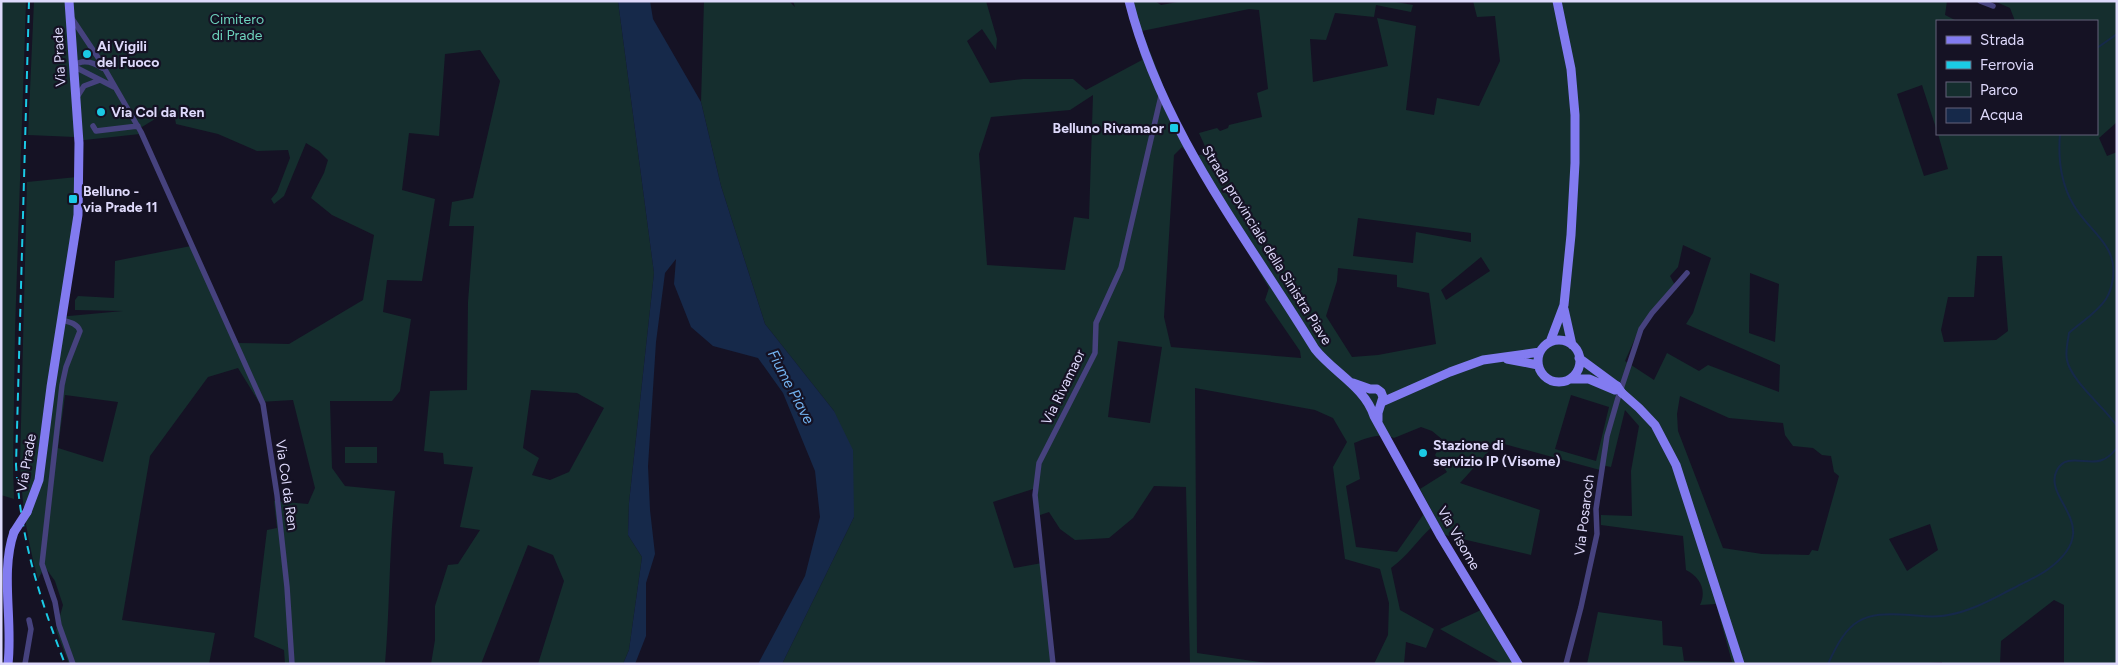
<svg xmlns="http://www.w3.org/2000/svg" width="2118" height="665" font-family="Figtree,sans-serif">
<rect width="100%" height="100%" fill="#151224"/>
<!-- green -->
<path fill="#152e2e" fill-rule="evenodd" d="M1,1H26L15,330L13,466L14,499L1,495Z
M34,1H618L654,273L629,503L628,535L642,557L629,650L623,664H538L564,581L553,555L528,545L481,664H431L435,640V606L448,565L458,564L480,530L460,527L473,467L444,464L443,453L424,451L430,391L467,390L468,302L474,226H449L452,202L473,198L500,81L480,50L445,54L439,136L409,133L402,190L435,199L422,281L387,280L383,312L411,319L400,391L392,401H330L332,468L345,486L395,491C389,549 390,606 385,664H285L284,650L254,637L267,530L277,528L274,501L308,504L315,488L293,400L259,402L238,368L208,377L150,456L122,620L215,633L209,664H69L56,630L63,605L55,581L45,567L38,579C27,541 22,503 20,464L27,182L77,177L74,224L58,317L123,311L75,310V300L78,296L114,298L115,261L191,246L237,343L289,344L363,300L374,235L332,215L311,198L324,173L328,160L319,151L306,143L284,196L274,204L271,199L277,192L290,158L288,150L257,151L218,134L176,124L173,108L137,130L140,134L75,141V137L28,135ZM531,390L577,393L604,408L569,472L550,480L532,475L539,458L523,448ZM65,395L118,402L103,462L58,448Z
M704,1H789L795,7L793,1H986L997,39L996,50L982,29L967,41L990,83L1023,79H1073L1086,90L1142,60L1126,1H1155L1161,5L1183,1H1390L1413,5L1411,12L1376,5L1374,17L1335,13L1326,40L1310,39L1313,82L1388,66L1377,18L1416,26L1406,110L1434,115L1437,98L1479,106L1500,61L1495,16L1477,17L1473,1H1947L1945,15L1957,21H1937V131L1922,85L1897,94L1924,176L1948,169L1938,134H2097V21H2015L2010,8L1994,1H2117V122L2099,138L2107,156L2117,152V664H2064V605L2054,600L2001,641L2000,664H1942V662L1916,664H1587L1598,612L1662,621L1663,645L1682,647L1684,661L1732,662L1716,604L1700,605C1707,590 1700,577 1686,570L1683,536L1601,525V515L1632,516L1631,471L1639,426L1625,410L1611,467L1601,465L1600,470L1497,442L1460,483L1540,510L1531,555L1445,535L1420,489L1447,472L1435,455L1443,440L1432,431L1421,427L1394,438C1380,432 1367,438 1354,443L1360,479L1346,486L1356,547L1397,552L1423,515L1422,507L1433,526C1416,541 1409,555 1391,568L1400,610L1434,629L1426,648L1406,642L1404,664H1374L1388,635L1389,603L1380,569L1345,559L1333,467L1347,442L1333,418L1315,410L1195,388L1197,653L1273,664H1190L1186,487L1154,486L1133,518L1109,538L1075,540L1060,529L1049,512L1037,516L1036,488L993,502L1014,568L1042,563L1053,664H782L854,517L834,411L765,324L721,186L701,102ZM1249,9L1259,10L1268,89L1257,93L1262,117L1229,125L1228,128L1220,131L1217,128L1199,133L1208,153L1191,157L1142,31ZM1093,95L1089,219L1074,217L1065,270L987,265L979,154L991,117L1070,110ZM1182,147L1191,157L1269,288L1265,300L1300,351L1301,358L1171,347L1164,317L1174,155ZM1358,218L1471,233V242L1416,232L1413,263L1353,256ZM1683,245L1711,258L1693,313L1686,324L1780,365L1779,392L1708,365L1699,371L1667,353L1654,380L1625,361L1637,334L1653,309L1677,289L1670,276L1678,267ZM1977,256H2002L2008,331L1996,340L1944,342L1941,330L1948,297H1974ZM1481,257L1490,271L1446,300L1441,290ZM1338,268L1397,275V287L1429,293L1436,344L1378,355L1352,357L1326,316L1337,281ZM1750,273L1779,284L1775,342L1749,333ZM1118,341L1162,347L1150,423L1108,417ZM1571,395L1609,407L1596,461L1555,449ZM1680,396L1729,418L1783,423L1785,435L1793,446L1813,448L1822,455L1831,456L1834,472L1839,476L1818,551L1812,550L1809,555L1762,554L1723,548L1678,431L1677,414ZM1930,524L1938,550L1907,571L1889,539Z
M345,447H377V463H345Z
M1481,610L1514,664H1502L1440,629Z"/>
<!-- water -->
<path fill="#16294a" d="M618,1H650L653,19L701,102L721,186L765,324L834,411L853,450L854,517L782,664H758L805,576L820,517L815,471L783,393L758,358L713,346L691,327L674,284L676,259L665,273L656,342L648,466L650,510L655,554L646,583V636L635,664H623L629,650L642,557L628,535L629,503L654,273Z"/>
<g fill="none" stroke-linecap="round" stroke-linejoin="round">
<!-- stream -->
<path stroke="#16294a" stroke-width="2" d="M2097,48L2117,34
M2060,134C2058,157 2061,183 2073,204C2087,230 2118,244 2113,278C2112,285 2110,293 2106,299C2097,313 2081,322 2069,333C2068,341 2065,352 2067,360C2071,381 2105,408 2117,426
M1828,664C1848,620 1861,611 1910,615C1922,616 1935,618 1948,615C1972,611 1992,599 2014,588C2025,582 2037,577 2047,570C2108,526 2041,500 2057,470C2066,452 2088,466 2102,460C2108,458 2113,453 2117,448"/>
<!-- street -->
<path stroke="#46427e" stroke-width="5.5" d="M1980,1L1993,6
M71,17L99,59L141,132L263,404L277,495L287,587L292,664
M102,68C93,62 82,59 73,66L114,87
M77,97L84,86L100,80
M93,126L96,131L138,126
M61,320C69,322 77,323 80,331L66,367L62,385L42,564L55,602L59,625L73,664
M25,664L31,629L29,620
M1053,664L1035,495L1039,463L1095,353L1096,323L1121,268L1161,96
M1566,664L1581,607L1597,534L1596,509L1607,436L1618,398L1641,329L1652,313L1687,273"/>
<!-- secondary -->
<path stroke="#827bf0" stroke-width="9" d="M1129,1C1162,132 1246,236 1315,349C1333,372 1365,387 1374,416L1441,537L1518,664
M1564,309L1572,345
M1538 361a21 21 0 1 1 42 0a21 21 0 1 1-42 0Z
M1550,342L1564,305L1571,235L1575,163V115L1571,69L1557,1
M1579,358L1617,386
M1507,359L1538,365
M1571,379H1589L1615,390
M1353,383L1370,389H1377L1381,392L1383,397L1378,413V421
M1622,393L1639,408L1655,425L1676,465L1740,664
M1382,402L1450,372L1483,360L1540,352
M27,512L39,480L51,387L78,215L79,143L69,1
M8,664C13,620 0,572 14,532"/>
<!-- rail -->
<path stroke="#1bcae5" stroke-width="2" stroke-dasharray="8 6" stroke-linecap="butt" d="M29,1L16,465C21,540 38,594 65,664"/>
<!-- secondary-bridge -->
<path stroke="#827bf0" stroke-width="9" d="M1617,386L1622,393
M14,532L27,512"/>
</g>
<!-- markers -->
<g fill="#1bcae5" stroke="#151224" stroke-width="2">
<circle cx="87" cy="54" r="5"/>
<circle cx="101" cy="112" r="5"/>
<rect x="1169" y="123" width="10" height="10" rx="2.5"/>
<rect x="68" y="194" width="10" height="10" rx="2.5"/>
<circle cx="1423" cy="453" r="5"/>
</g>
<g text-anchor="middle" stroke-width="4.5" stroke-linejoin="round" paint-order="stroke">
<!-- park labels -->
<g font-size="14" fill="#6dd3bd" stroke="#151224">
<text x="237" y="24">Cimitero<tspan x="237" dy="16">di Prade</tspan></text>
</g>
<!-- poi labels -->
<g font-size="14" font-weight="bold" fill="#ded9fb" stroke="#151224" text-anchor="start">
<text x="97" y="51">Ai Vigili<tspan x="97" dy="16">del Fuoco</tspan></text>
<text x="111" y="117">Via Col da Ren</text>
<text x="1164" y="133" text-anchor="end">Belluno Rivamaor</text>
<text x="83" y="196">Belluno -<tspan x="83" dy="16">via Prade 11</tspan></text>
<text x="1433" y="450">Stazione di<tspan x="1433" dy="16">servizio IP (Visome)</tspan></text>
</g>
<!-- street labels -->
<g font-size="14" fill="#ded9fb" stroke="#151224">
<text transform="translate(59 57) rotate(-93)" y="5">Via Prade</text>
<text transform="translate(1267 245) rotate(58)" y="5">Strada provinciale della Sinistra Piave</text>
<text transform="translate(1063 387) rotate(-64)" y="5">Via Rivamaor</text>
<text transform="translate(26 463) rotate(-80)" y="5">Via Prade</text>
<text transform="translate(287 485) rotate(82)" y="5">Via Col da Ren</text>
<text transform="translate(1584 515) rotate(-83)" y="5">Via Posaroch</text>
<text transform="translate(1459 538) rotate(60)" y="5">Via Visome</text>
</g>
<!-- water labels -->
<g font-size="15" font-style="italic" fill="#73b2ef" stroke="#151224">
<text transform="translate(791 387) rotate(62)" y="5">Fiume Piave</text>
</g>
</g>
<!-- border -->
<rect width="2118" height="665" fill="none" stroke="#ded9fb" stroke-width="5"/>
<!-- legend -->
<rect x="1936" y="20" width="162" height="115" fill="#151224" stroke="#65627a"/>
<rect x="1946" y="36" width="25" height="8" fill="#827bf0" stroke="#65627a"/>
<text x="1980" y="45" font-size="15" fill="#ded9fb">Strada</text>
<rect x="1946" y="61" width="25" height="8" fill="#1bcae5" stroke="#65627a"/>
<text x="1980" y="70" font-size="15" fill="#ded9fb">Ferrovia</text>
<rect x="1946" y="82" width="25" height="15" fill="#152e2e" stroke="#65627a"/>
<text x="1980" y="95" font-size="15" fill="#ded9fb">Parco</text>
<rect x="1946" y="108" width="25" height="15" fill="#16294a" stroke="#65627a"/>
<text x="1980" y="120" font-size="15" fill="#ded9fb">Acqua</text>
</svg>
